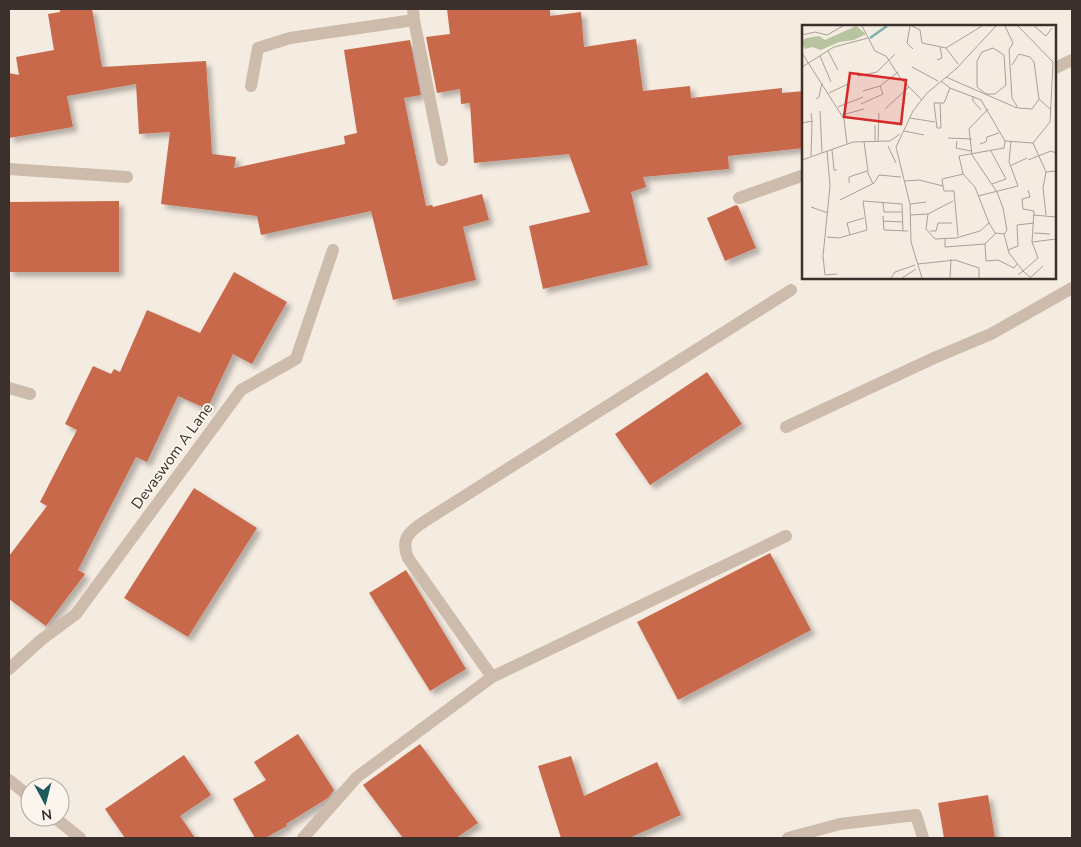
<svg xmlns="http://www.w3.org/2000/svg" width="1081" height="847" font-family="'Nunito Sans',sans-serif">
<defs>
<filter id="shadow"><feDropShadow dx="4.5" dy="4.5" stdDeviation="2.5" flood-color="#0004"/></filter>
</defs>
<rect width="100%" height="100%" fill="#f4ebe1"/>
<!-- building -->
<path fill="#c8694b" filter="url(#shadow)" d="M60,9H92L102,67L206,61L212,154L236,157L234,168L345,144L344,136L357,133L344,50L410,40L421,95L404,98L426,206L432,205L433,207L482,194L489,220L463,227L476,280L393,300L371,211L261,235L257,216L161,204L170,132L139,134L136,84L67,96L73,127L9,138V73L19,75L16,57L54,50L48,14L60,12Z
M447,9H550V16L581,12L584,47L636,39L643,91L690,86L691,98L782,88V93L804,91V148L728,156L729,169L643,177L646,187L631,192L648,265L543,289L529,226L590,212L569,154L474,163L470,103L461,104L460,89L437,93L426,37L450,34Z
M119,201V272H9V202Z
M736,205L738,206L756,248L725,261L707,218Z
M234,272L287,302L252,364L233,354L207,409L178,396L147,462L136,457L78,570L85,574L46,626L9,599V556L47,506L40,502L77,430L65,424L93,366L111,374L114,369L120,372L147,310L200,333Z
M707,372L742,424L650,485L615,434Z
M194,488L257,528L188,637L124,598Z
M770,553L811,630L678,700L637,622Z
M406,570L466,669L430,691L369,593Z
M298,734L334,790L328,798L286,824L287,826L265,838H255L233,799L266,780L254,762Z
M420,744L478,823L456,838H403L363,785Z
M184,755L211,795L180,816L195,838H125L105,809Z
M571,756L584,796L657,762L681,815L629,838H561L538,766Z
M988,795L995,838H944L938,803Z"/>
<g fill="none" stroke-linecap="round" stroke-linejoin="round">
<!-- street -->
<path stroke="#cdbbac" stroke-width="12" d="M413,9L414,20L442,160
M1055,68L1072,60
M251,86L258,48L290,38L414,20
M9,169L127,177
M739,198L804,175
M9,388L30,394
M786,427L934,358L991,334L1072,288
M9,669L41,640L76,614L241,390L296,359L333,250
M492,677L408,558C400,538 410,531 425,521L791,290
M9,780L30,797
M54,817L80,838
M303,838L357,777L492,677L786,536
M788,838L840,824L916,815L923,838"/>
</g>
<g text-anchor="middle" stroke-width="4" stroke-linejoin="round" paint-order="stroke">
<!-- street labels -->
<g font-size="15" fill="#3b302b" stroke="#fbf5ee">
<text transform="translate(172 456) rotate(-54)" y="5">Devaswom A Lane</text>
</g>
</g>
<!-- overview -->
<g transform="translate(802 25)">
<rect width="254" height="254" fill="#f4ebe1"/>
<path d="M54,1L64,9L52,15L37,17L19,25L10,22L3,24L0,19V15L5,13L17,11L23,15Z" fill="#b8c4a0"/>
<path fill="none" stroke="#7fb0b2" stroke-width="2.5" d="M68,13L85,1"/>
<path fill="none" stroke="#aaa098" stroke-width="1" d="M60,1L73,26L84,31L99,54L120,75M108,1L105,18L111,24M110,1L118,5L120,18L144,23L156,39M203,1L211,18L207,25L210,73L216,83L230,84L237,74L249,85M232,1L244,11L250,3M0,10L13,7L25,10L41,1M144,23L180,1M191,23L202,30L204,60L193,69H184L175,62V36L180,27ZM26,26L36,45M0,28L42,94L45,119M18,31L29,57M135,35L140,33L138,22M210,40L217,29L228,32L232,37L237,74M0,42L32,22L66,13M110,42L136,56M56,47V51L75,47L93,29M144,52L215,83M139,56L148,63L179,75L203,116L231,118L248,97L251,37L216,1M61,66L78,61L96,47M27,68L46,59M171,71V76L179,85M14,74L17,72L20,58M138,78L139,103H135L132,78H142L148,63M59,79L81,69L78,61M36,82L61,72M83,84L107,62M186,84L167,104L170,130L195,167L201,183L205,205L202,209M18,86L20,128M40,90L62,84M108,93L133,97M0,98L10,96L9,88M102,106L122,110M146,113L170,114M155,116L154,123L169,126M62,117L66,146M73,117V100M76,117L77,88M231,118L244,147L254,146M178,119L184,117L185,112L197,108M86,121L94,138M30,125L32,145H35M25,126L28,161L21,231L23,250L35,249M189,126L204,154L190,159M9,131L10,96M0,135L51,117L88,116L98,109M226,135L249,126L254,128M208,141L225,133M161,149L157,131L202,123L203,116M103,156L117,155L141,161L140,154L161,149L173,162L187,198L178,206L154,213L133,214L124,204L126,189L109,190M47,158V152L65,146L71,159M141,161L142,166H152L156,211M226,165L228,172L220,174L221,184L232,186L230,217L236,233L221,246L229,253M176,171L216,161L207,137L209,116M38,175L72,158L77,150L99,152M81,177L82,187H100M108,179L124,177M9,182L26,188M126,189L151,176M231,190L254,192M244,190L241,163L244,147M81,191L82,205L106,206M81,196L101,197M187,198L193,208L202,209L207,228L221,246L216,250M128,206H134L136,198H150M232,208L248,209M48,210L45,198L62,193M25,212L37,213L65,205L61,176L100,179L101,206M143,213V222L183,219L184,236L196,235L212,243L215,239M230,217L254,214M183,219L194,208M206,225L216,221L215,200L232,198M116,239L153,235L177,243V253M89,253L93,247L113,240M100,253L114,244M120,253L109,217L108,179L94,122L111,86L125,68L154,44L194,1M148,253L149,234M228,253L241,241"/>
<path fill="#d62828" fill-opacity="0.15" stroke="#d62828" stroke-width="2.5" d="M48,48L104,55L99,99L42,92Z"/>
<rect width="254" height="254" fill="none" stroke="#3b302b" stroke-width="2.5"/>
</g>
<!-- border -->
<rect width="1081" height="847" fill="none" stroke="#3b302b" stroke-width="20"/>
<!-- north arrow -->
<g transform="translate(45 802) rotate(173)"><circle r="24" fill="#fbf5ee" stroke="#aea6a0"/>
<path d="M0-4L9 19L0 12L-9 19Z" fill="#1f5a5e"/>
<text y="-8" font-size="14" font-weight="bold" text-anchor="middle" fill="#3b302b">N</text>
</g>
</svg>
